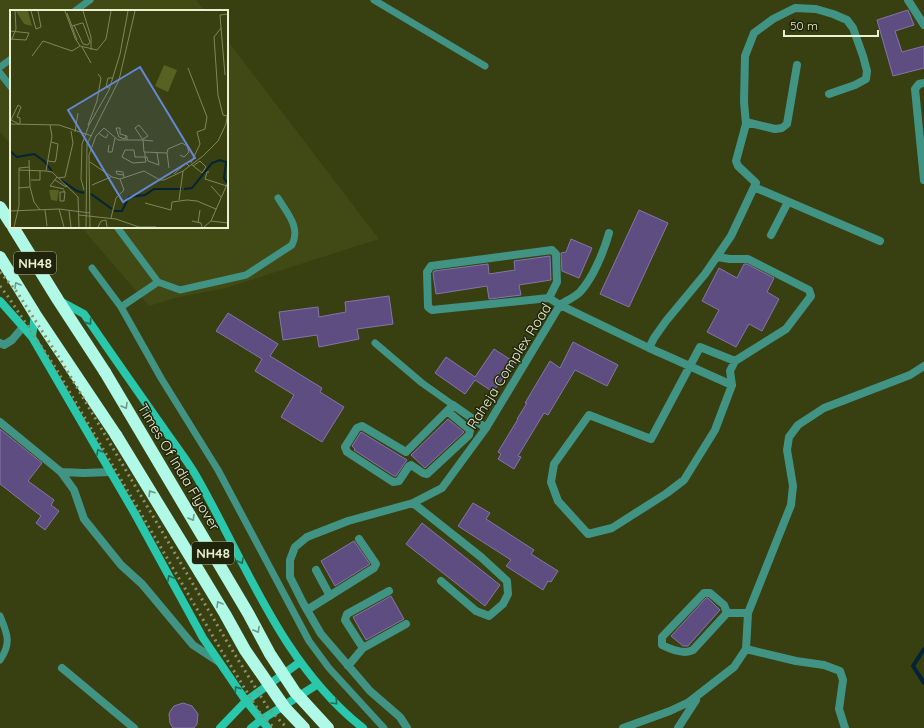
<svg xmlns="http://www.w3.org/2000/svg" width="924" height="728" font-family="Quicksand,sans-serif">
<rect width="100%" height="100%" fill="#383f10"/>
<!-- built -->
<path fill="#414914" d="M0,0H196L205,11H11V145L0,132Z
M227,40L379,239L226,288L175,298L149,306L81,227H227Z"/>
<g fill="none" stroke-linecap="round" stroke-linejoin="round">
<!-- stream -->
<path stroke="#012437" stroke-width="4" d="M924,649L913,666L924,683"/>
</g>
<!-- building -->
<path fill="#5e4d81" stroke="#8575ac" d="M908,10L914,25L895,31L902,52L924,46V68L893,76L877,20Z
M639,210L668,223L629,307L600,294Z
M571,239L592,248L579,278L562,271L561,253L566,252Z
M550,256L551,280L519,285L521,295L489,299L487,286L436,294L433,273L434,271L488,264L489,274L515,270L514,261Z
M744,264H747L774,278L767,292L779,299L762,331L749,324L736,347L707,332L719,310L702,301L719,268L737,278Z
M389,296L393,324L357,329L359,339L319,347L317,335L283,340L279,312L318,307L319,317L346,312L345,302Z
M228,313L278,344L270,356L322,388L320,392L344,407L322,442L281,417L294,395L255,371L262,359L216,331Z
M573,342L618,365L607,386L575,370L548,415L544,413L518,456L521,457L514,469L498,459L501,454L498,452L518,419H517L527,403H525L550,361L560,368Z
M494,349L514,362L493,392L475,380L465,394L435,373L446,357L475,377Z
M448,419L464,432L425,468L411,455Z
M0,429L42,463L28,481L54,500L51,505L59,511L45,530L36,523L41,516L0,484Z
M361,432L407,460L396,476H394L354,450L355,449L352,446Z
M473,503L490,513L486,519L534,550L531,554L558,571L551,582L548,581L543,590L506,566L511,560L458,526Z
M422,523L500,585L485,606L406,544Z
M354,541L370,564L335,586L321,561Z
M391,596L404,619L366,640L353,617Z
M706,598H708L720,610L688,646H683L671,636Z
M183,703L192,706L198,714L197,724L194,728H173L170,723L169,714L171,710L174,706Z"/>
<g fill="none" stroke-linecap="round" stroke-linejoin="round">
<!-- lane -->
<path stroke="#419483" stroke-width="7" d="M374,0L485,66
M75,11L90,0
M0,67L11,59
M0,73L11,87
M117,227L158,282
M92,268L121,307L161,378L218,470L309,641L329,668L384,728
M121,307L158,282L180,290L246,275L292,245C301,227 287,213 278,198
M375,343L422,383L453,405
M0,616C7,633 12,643 0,660"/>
<!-- street -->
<path stroke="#419483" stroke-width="8" d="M908,0L924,25
M924,83L919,84L915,89L924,180
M746,122L775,129L782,128L787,124L797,65
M754,187L880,241
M771,235L788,202
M717,257L730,259H748L809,290L811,296L786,329L735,361L730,371L732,385
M549,298L557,282L556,254L552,250L431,266L427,272L428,307L432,310L549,298L560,305C566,301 575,297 580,292C593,278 604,251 609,233
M0,343L4,345L12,340L23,327
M649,348C677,360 704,373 732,385L715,430L684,480L667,493L612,528L588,534L558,501L551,482L554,464L589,415L651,439L700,347L735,361
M447,411L470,430L469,435L427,474L423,473L411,465L409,466L399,481L393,482L347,452L345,447L357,428L362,426L406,452L453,405L486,428
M0,422L61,472L74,490L84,519L121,565L142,584L193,645L219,662
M61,472L84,473L110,472
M413,503L481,557L507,581L508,594L503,604L489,616L476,611L441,581
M316,570L330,596
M307,610L374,568L376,564L359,539
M727,613L693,650C684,655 670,649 662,645V637L704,593H710L724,605L727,613H748
M363,648L345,620L347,614L389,591
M746,649L796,661L824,665L840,671L843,680L839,709L845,728
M348,666L363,648L406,624
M62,668L134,728
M407,728L400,717L370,691L321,634L303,603L290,577V560L295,547L307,537L348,521L413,503L442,488L486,428L560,305L649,348L654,338L666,321L705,274L731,236L756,183L738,166L736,161L746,124L744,102L745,56L754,33L773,19L795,8L816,9L833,14L847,20L853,28L863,56L867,71L866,79L855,85L829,94
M623,728L670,711L689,702L734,667L746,649L748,613L791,505L793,486L787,450L789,437L798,425L824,408L910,375L924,366
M678,728L696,700"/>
<!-- secondary -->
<path stroke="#29c7ab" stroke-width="8" d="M0,301L32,337L135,514L203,638L246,701L268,728
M60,301L84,314C110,352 136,389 162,426C174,444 189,462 199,481C248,568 283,665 363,728
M32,337L35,314
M220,728L246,701L300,662
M251,728L261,720L318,684"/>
<!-- highway -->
<path stroke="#b0f9e7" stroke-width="12" d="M0,207L11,224
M13,227L58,300L105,372
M0,257L35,314L116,435"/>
<!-- rail -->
<path stroke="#8c936b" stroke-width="3" stroke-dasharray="2 4" stroke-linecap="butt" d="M0,272L17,292L62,362L229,645L268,708L287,728
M0,286L9,298L55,367L221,650L260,713L274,728"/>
<!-- highway-bridge -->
<path stroke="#b0f9e7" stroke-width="12" d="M105,372L248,613L270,654L295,692L328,728
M116,435L182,543L225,614L245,650L285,708L304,728"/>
</g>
<!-- one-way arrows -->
<defs><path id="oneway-chevron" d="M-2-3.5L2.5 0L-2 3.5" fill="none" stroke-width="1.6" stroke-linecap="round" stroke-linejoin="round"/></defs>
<g stroke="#6f9984">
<use href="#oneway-chevron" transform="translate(17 285) rotate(-121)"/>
<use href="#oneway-chevron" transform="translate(125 406) rotate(59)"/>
<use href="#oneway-chevron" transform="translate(151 493) rotate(-122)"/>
<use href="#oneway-chevron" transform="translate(192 518) rotate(59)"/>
<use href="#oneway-chevron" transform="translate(219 604) rotate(-121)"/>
<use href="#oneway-chevron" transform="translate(257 630) rotate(61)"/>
</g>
<g stroke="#246d53">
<use href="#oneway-chevron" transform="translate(89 322) rotate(55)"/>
<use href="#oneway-chevron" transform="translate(99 452) rotate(-120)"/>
<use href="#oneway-chevron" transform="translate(241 561) rotate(63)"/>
<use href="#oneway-chevron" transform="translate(170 578) rotate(-118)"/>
<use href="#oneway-chevron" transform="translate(237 689) rotate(-125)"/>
<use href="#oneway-chevron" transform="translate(335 702) rotate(47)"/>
</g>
<g text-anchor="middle" stroke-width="3" stroke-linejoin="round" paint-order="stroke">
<!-- shield labels -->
<g fill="#20240b" stroke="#adb496" stroke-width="1">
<rect x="14" y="252" width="42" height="22" rx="3"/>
<rect x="192" y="542" width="42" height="22" rx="3"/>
</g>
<g font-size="13" font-weight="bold" fill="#eaf1d1">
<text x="35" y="268">NH48</text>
<text x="213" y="558">NH48</text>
</g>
<!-- street labels -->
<g font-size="14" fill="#eaf1d1" stroke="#20240b">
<text transform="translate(509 366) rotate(-58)" y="5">Raheja Complex Road</text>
<text transform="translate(179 467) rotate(59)" y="5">Times Of India Flyover</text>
</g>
</g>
<!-- overview -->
<g transform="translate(10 10)">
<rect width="218" height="218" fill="#383f10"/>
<path d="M6,1H18L22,16L14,14ZM154,55L167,60L158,82L145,76ZM39,180H49L47,191L41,190Z" fill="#576121"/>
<path fill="none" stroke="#012437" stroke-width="2" d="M0,141L7,147L24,144L34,151L42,161M51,170L67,181L74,183M174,179L182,178L202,153L210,150L216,152L214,168L217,173M81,184L102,199M104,201H112L119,187L135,185L144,179H172"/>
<path fill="none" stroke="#7f865d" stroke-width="1" d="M21,1L26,19L31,17L28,1M55,1L65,28L70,36M73,1L81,27V40M57,3L67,30M62,16L72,13H73L80,32L78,35L73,34L64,15M211,18L215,65M0,21L19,23L16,30L0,29M2,29L6,19L5,1M70,36L87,40L96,29L101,1M72,37L81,53M22,46L33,31L62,41L70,36M178,58L197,107L195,119L187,122L190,134L181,153M99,78L96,77L98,68H103M217,106L213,105L208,85L204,27L211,18L210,5L218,4M0,114L49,115L82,126M9,114L1,110L8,95L11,97L7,107L10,108V114M40,115L42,126L36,161L42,162L68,187L69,217M78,115L87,91L91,68L88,64M65,122L68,103M88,123L96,128L98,124M116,126L115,129L109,127L106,118H110V124L117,126V130M133,129L138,126L129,115L125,118L133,130L143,131M99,135L98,142H102L105,128M134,142L135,143V147L136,152L123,153L112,147L115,140H124L125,147H137L138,151M157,143L159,158M79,145L86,126L94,118L108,130H133L134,142L157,143L158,139L172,133L177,136L179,142L174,147L170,145M79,145L80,217M19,150L20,177L24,192L30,200M38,151L45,152L46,149L48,134L41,132M138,151L149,155L147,143M80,152L102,167L110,169M181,154L192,163L196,157L190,151L183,156M9,160L36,161M199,162H197L195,169L217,176M164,164L176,153L179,156M113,165L107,164L106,161L113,162L114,167M47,167L40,176L54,179M48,168L55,167L63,133L61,121M110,169L134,161L150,170H154L173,161L193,146L208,131L216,114L218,100M21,170H30V161M45,170L56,177L57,175M82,175L101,167M201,176L211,187M8,178L20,177M54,180V182H55L54,191H50V182H54M74,180L71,169L72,134L79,115L99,80L110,44L118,1M169,190L173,161M135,193L161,200L162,192L177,190L187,191L206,199M49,199L54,217M35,200L37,216M0,201L49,199L80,203M59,201L61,217M69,205L106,209L129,217M101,208L106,188L114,180L110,169M182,211L191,213L192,217M201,211L218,213M188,213L190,200M4,217L9,196V158L19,157M76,217L77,134L109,70L125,1M88,217L91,211L96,210L97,217M129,217H146M194,217L201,211L218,172"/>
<path fill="#6587d6" fill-opacity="0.15" stroke="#6587d6" stroke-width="2" d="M130,57L185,148L113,192L58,100Z"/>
<rect width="218" height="218" fill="none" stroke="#eaf1d1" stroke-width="2"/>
</g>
<!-- scale -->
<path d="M784 30v6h94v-6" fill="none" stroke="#eaf1d1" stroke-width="2"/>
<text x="790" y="30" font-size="12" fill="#eaf1d1" stroke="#20240b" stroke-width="3" paint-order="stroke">50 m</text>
</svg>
